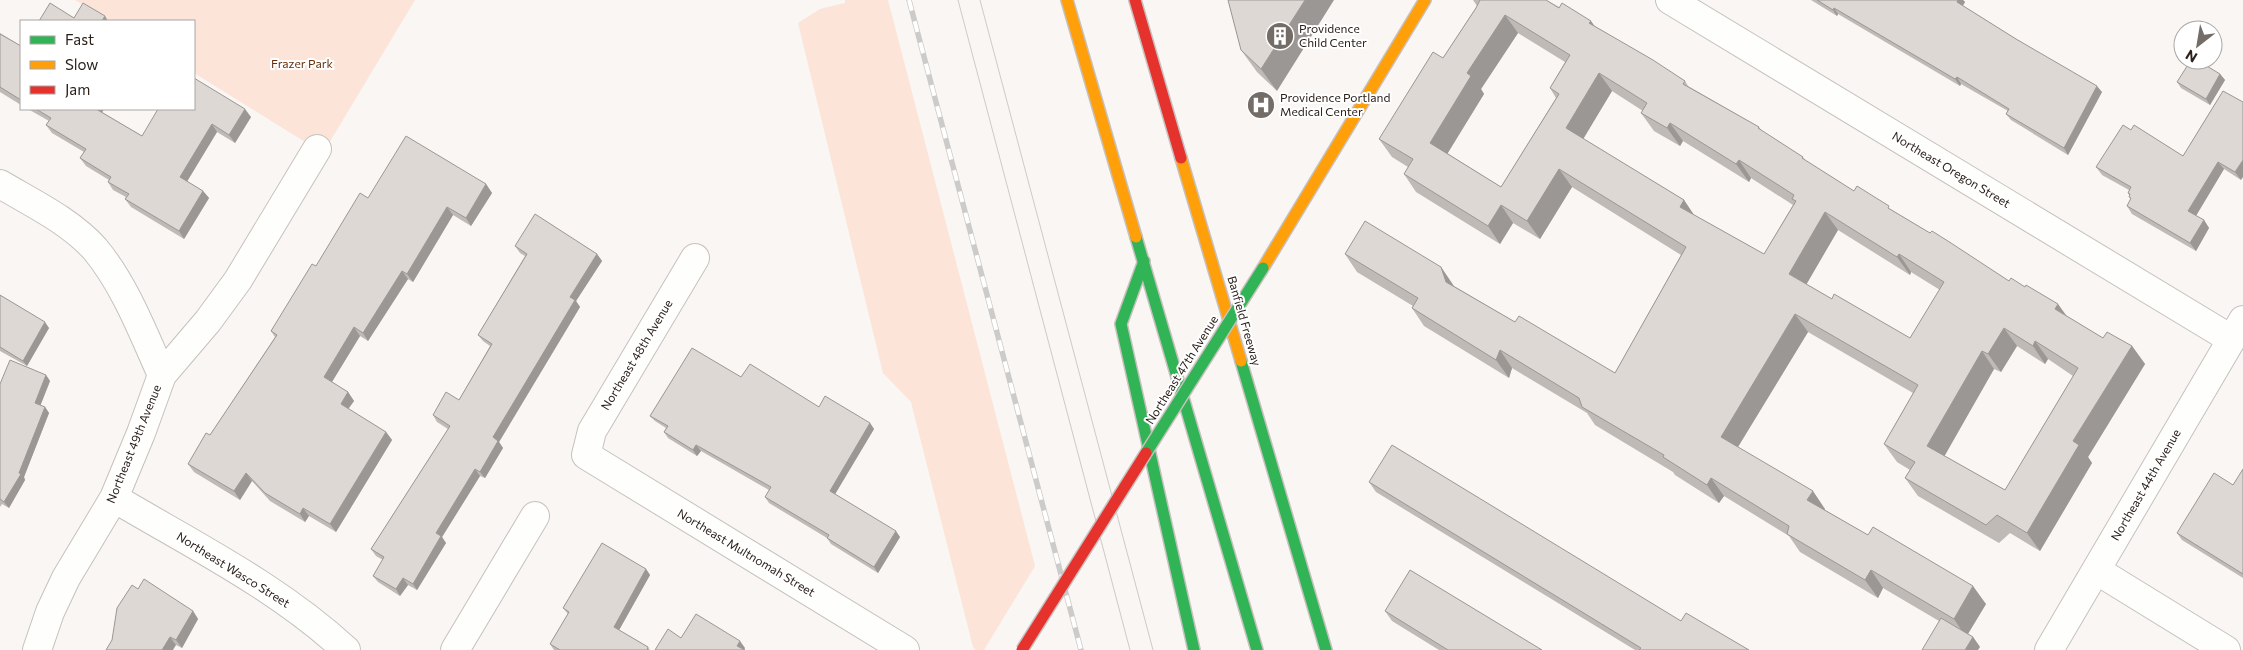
<svg xmlns="http://www.w3.org/2000/svg" width="2243" height="650" font-family="Commissioner,sans-serif">
<rect width="100%" height="100%" fill="#f9f6f4"/>
<!-- green -->
<path fill="#fce4d8" d="M75,0H415L323,153L194,73V21H109Z
M845,0H888L1035,566L984,650H976L973,647L911,402L883,373L798,23L820,9L845,3Z"/>
<g fill="none" stroke-linecap="round" stroke-linejoin="round">
<defs>
<path id="street" d="M1670,0L2231,339
M0,184C32,203 70,221 95,249C125,285 143,333 162,375
M695,258L592,431L586,455L905,650
M114,498C193,545 278,587 346,650
M2096,570L2226,650
M37,650L50,612L66,578L114,498L141,433L162,375L208,321L238,280L317,149
M455,650L535,516
M2049,650L2243,320"/>
<path id="fast" d="M1136,237L1257,650
M1144,261L1121,324L1194,650
M1241,361L1326,650"/>
<path id="slow" d="M1067,0L1136,237
M1181,158L1241,361
M1263,268L1425,0"/>
<path id="jam" d="M1135,0L1181,158"/>
</defs>
<!-- street casing -->
<use href="#street" stroke="#c7c1be" stroke-width="30"/>
<!-- fast casing -->
<use href="#fast" stroke="#c7c1be" stroke-width="14"/>
<!-- slow casing -->
<use href="#slow" stroke="#c7c1be" stroke-width="14"/>
<!-- jam casing -->
<use href="#jam" stroke="#c7c1be" stroke-width="14"/>
<!-- street -->
<use href="#street" stroke="#fefefd" stroke-width="28"/>
<!-- fast -->
<use href="#fast" stroke="#30b455" stroke-width="11"/>
<!-- slow -->
<use href="#slow" stroke="#ff9f0a" stroke-width="11"/>
<!-- jam -->
<use href="#jam" stroke="#e5322d" stroke-width="11"/>
<!-- tram -->
<path stroke="#cccbca" stroke-width="1" d="M958,0L1130,650
M980,0L1153,650"/>
<defs>
<path id="rail" d="M909,0L1081,650"/>
</defs>
<!-- rail casing -->
<use href="#rail" stroke="#cccbca" stroke-width="5.5"/>
<!-- rail -->
<use href="#rail" stroke="#fff" stroke-width="4" stroke-dasharray="11" stroke-linecap="butt"/>
<defs>
<path id="fast-bridge" d="M1146,453L1263,268"/>
<path id="jam-bridge" d="M1022,650L1146,453"/>
</defs>
<!-- fast-bridge casing -->
<use href="#fast-bridge" stroke="#c7c1be" stroke-width="14" stroke-linecap="butt"/>
<!-- jam-bridge casing -->
<use href="#jam-bridge" stroke="#c7c1be" stroke-width="14" stroke-linecap="butt"/>
<!-- fast-bridge -->
<use href="#fast-bridge" stroke="#30b455" stroke-width="11"/>
<!-- jam-bridge -->
<use href="#jam-bridge" stroke="#e5322d" stroke-width="11"/>
</g>
<!-- wall -->
<path fill="#bfbab6" fill-rule="evenodd" d="M1228,0L1277,91L1257,72L1241,50Z
M1473,0H1546L1596,27L1685,81L1688,86L1759,127L1762,131L1803,157L1806,161L1854,191L1892,210L2103,338L2132,346L2145,364L2088,457L2092,463L2040,551L2010,533L1999,543L1918,496L1905,478L1910,470L1897,462L1884,444L1913,393L1808,332L1738,447L1825,509V510L1986,604L1968,634L1973,637L1980,647L1939,621L1883,588L1878,598L1800,552L1789,536L1724,496L1719,503L1675,475L1673,472L1595,425L1587,413L1512,368L1509,378L1424,326L1412,308L1413,306L1357,272L1345,254L1441,267L1454,286L1515,322L1615,373L1681,255L1572,187L1540,239L1513,223L1500,244L1416,192L1404,174L1408,167L1392,157L1379,139L1443,58L1477,6ZM1518,33L1565,62L1550,88L1556,98L1501,187L1447,153L1484,94L1481,89ZM1612,91L1643,111L1641,113L1654,131L1680,146L1683,141L1749,182L1751,178L1793,205L1764,254L1694,215L1684,200L1583,139ZM1838,230L1910,275L1911,272L1940,290L1910,338L1832,299L1806,284ZM2017,346L2045,364L2048,359L2073,376L2005,490L1944,456L1994,369L2001,372Z
M1811,0H1963L1965,2L1963,6L2102,92L2068,155L2011,120L2006,114L2008,111L1961,84L1960,86L1838,14L1837,16Z
M0,33L21,46V105L0,92Z
M2220,74L2225,80L2210,105L2181,88L2177,82Z
M2223,91L2241,180L2224,169L2196,216L2204,220L2209,228L2196,251L2132,214L2127,206L2131,199L2128,193L2129,190L2102,175L2096,167L2131,130L2183,156Z
M28,109H104L102,112L142,136L251,117L235,143L217,132L187,181L203,191L209,198L184,239L131,207L125,199L126,197L113,190L108,182L109,180L86,166L80,158L84,152L52,133L46,125L49,121Z
M486,184L492,193L471,226L453,215L413,282L408,279L368,341L360,336L332,382L348,392L354,401L348,409L386,432L392,440L336,532L309,516L305,522L270,501L252,481L240,500L194,472L188,464L210,435L275,337L271,331L316,266L368,198Z
M515,246L597,254L602,261L576,301L580,307L499,442L503,448L485,478L480,476L442,537L446,543L417,590L408,585L400,596L378,582L373,576L383,560L376,556L371,549L448,429L437,422L433,415L459,400L490,346L483,341L478,335L525,256L520,253Z
M0,295L49,328L27,366L0,351Z
M46,375L50,381L40,406L45,407L49,413L24,477L25,480L9,508L2,504L0,507V384Z
M741,377L819,407L870,423L874,429L835,494L900,537L878,573L831,544L827,538L769,503L765,497L769,490L701,451L697,456L668,438L664,432L666,428L655,421L650,416Z
M2243,469V578L2182,540L2177,533L2233,485Z
M1369,482L1681,621L1749,650H1635L1376,492Z
M646,569L650,575L619,630L648,647L650,650H554L550,644L568,614L563,608Z
M138,589L193,611L198,619L182,648L176,645L112,640Z
M1385,611L1542,650H1439L1392,621Z"/>
<!-- shaded-wall -->
<path fill="#9b9794" d="M1305,0H1334L1277,91L1261,69Z
M1958,0H1963L1965,2L1961,8L1957,2Z
M1834,8L1838,14L1837,16L1833,10Z
M1505,15L1518,33L1481,89L1484,94L1443,161L1430,143L1467,73Z
M105,16L108,21H102Z
M1591,21L1604,39L1589,23Z
M1599,73L1612,91L1579,146L1566,128Z
M2220,74L2225,80L2210,105L2206,99Z
M1957,77L1961,84L1960,86L1955,79Z
M2097,86L2102,92L2068,155L2064,148Z
M95,109H104L100,116Z
M245,109L251,117L235,143L229,135Z
M1670,123L1683,141L1680,146L1667,128Z
M212,124L217,132L185,185L180,177Z
M1739,160L1751,178L1749,182L1736,164Z
M2243,160V177L2241,180L2235,172Z
M2218,162L2224,169L2194,219L2188,211Z
M1559,169L1572,187L1540,239L1527,221Z
M486,184L492,193L471,226L466,218Z
M203,191L209,198L184,239L179,231Z
M1684,200L1696,218L1680,207Z
M1501,205L1513,223L1500,244L1488,226Z
M447,207L453,215L413,282L407,274Z
M1825,212L1838,230L1802,292L1789,274Z
M2204,220L2209,228L2196,251L2190,243Z
M597,254L602,261L576,301L580,307L499,442L503,448L485,478L480,472L493,437L570,297Z
M1899,254L1911,272L1910,275L1897,257Z
M1441,267L1453,285L1459,300L1446,282Z
M402,271L408,279L368,341L363,333Z
M2058,304L2071,322L2055,309Z
M1795,314L1808,332L1733,455L1721,437Z
M45,322L49,328L27,366L23,361Z
M354,327L360,336L330,385L324,377Z
M2004,328L2017,346L2001,372L1988,354Z
M2035,341L2048,359L2045,364L2033,346Z
M2132,346L2145,364L2088,457L2092,463L2040,551L2027,533L2073,441Z
M1500,350L1512,368L1509,378L1496,360Z
M1982,351L1994,369L1940,464L1927,446Z
M46,375L50,381L39,409L35,403Z
M348,392L354,401L346,412L341,404Z
M45,407L49,413L24,477L25,480L9,508L4,502L19,473Z
M870,423L874,429L834,496L830,491Z
M386,432L392,440L336,532L330,524Z
M696,445L701,451L697,456L693,450Z
M475,469L480,476L442,537L446,543L417,590L413,584L436,533Z
M246,473L252,481L240,500L234,491Z
M1711,478L1724,496L1719,503L1707,485Z
M1813,491L1825,509L1820,518L1807,500Z
M303,508L309,516L305,522L300,514Z
M896,531L900,537L878,573L874,567Z
M646,569L650,575L618,632L614,627Z
M1871,570L1883,588L1878,598L1865,580Z
M403,578L408,585L400,596L396,589Z
M1973,586L1986,604L1966,637L1954,619Z
M193,611L198,619L182,648L176,640Z
M170,637L176,645L173,650H162Z
M1973,637L1980,647L1978,650H1965Z
M740,641L745,648L744,650L737,646Z"/>
<!-- building -->
<path fill="#ded8d4" stroke="#9b9794" fill-rule="evenodd" d="M1228,0H1305L1261,69L1241,50Z
M1480,0H1546L1559,8L1562,3L1591,21L1589,23L1653,60L1685,81L1683,84L1759,127L1758,128L1803,157L1802,158L1854,191L1857,186L1889,206L1888,208L1930,233L1932,231L1951,243L2009,281L2011,278L2025,287L2026,285L2058,304L2055,309L2103,338L2107,332L2132,346L2073,441L2079,445L2027,533L1997,515L1986,525L1905,478L1915,462L1884,444L1918,385L1795,314L1721,437L1813,491L1807,500L1868,535L1873,527L1973,586L1954,619L1871,570L1865,580L1787,534L1789,526L1711,478L1707,485L1663,457L1664,455L1582,407L1579,398L1500,350L1496,360L1412,308L1418,298L1345,254L1365,221L1441,267L1446,282L1515,322L1519,316L1615,373L1686,247L1559,169L1527,221L1501,205L1488,226L1404,174L1413,159L1379,139L1433,52L1443,58L1476,8ZM1505,15L1570,55L1550,88L1559,94L1501,187L1430,143L1471,76L1467,73ZM1599,73L1647,103L1641,113L1667,128L1670,123L1736,164L1739,160L1794,195L1792,199L1796,201L1764,254L1680,207L1684,200L1566,128ZM1825,212L1897,257L1899,254L1944,282L1910,338L1834,294L1832,299L1789,274ZM2004,328L2033,346L2035,341L2078,368L2005,490L1927,446L1982,351L1988,354Z
M1817,0H1958L1957,2L2016,39L2097,86L2064,148L2006,114L2009,109L1957,77L1955,79L1834,8L1833,10Z
M50,3L74,18L83,3L105,16L102,21H39Z
M0,34L21,46V100L0,87Z
M2191,60H2197L2220,74L2206,99L2177,82Z
M194,78L245,109L229,135L212,124L180,177L203,191L179,231L125,199L129,194L108,182L111,177L80,158L86,149L46,125L51,118L36,109H96L142,136L158,109H194Z
M2223,91L2243,102V160L2235,172L2218,162L2188,211L2204,220L2190,243L2127,206L2131,198L2129,197L2130,194L2128,193L2131,187L2096,167L2123,125L2131,130L2134,125L2183,156Z
M406,136L486,184L466,218L447,207L407,274L402,271L363,333L354,327L324,377L348,392L341,404L386,432L330,524L303,508L300,514L265,493L246,473L234,491L188,464L206,433L210,435L277,335L271,331L312,264L316,266L360,193L368,198Z
M535,214L597,254L570,297L575,300L493,437L498,441L480,472L475,469L436,533L441,536L413,584L403,578L396,589L373,576L384,557L371,549L450,426L433,415L446,392L459,400L492,344L478,335L527,254L515,246Z
M0,295L45,322L23,361L0,347Z
M692,348L741,377L750,364L819,407L825,396L870,423L830,491L896,531L874,567L827,538L829,535L765,497L771,487L696,445L693,450L664,432L668,426L650,416Z
M10,360L46,375L35,403L45,407L19,473L21,474L4,502L0,499V384Z
M1392,445L1681,621L1686,613L1749,650H1639L1641,648L1369,482Z
M2243,469V574L2177,533L2214,473L2233,485Z
M602,543L646,569L614,627L648,647L647,650H560L550,644L569,612L563,608Z
M1410,570L1542,650H1448L1385,611Z
M144,579L193,611L176,640L170,637L162,650H106L112,640L117,608L132,585L138,589Z
M696,614L740,641L737,646L745,650H655L668,629L681,638Z
M1941,618L1973,637L1965,650H1922Z"/>
<!-- icons -->
<defs>
<symbol id="building-disc" viewBox="-11 -11 22 22"><circle r="9.5" fill="#736c67" stroke="#fff"/><path d="M-4-6H4V6H1V3H-1V6H-4ZM-2.5-4.3h1.7v1.8h-1.7ZM.8-4.3h1.7v1.8H.8ZM-2.5-1h1.7V.8h-1.7ZM.8-1h1.7V.8H.8Z" fill="#fff"/></symbol>
<symbol id="hospital-disc" viewBox="-11 -11 22 22"><circle r="9.5" fill="#736c67" stroke="#fff"/><path d="M-5-5h3v3.5h4V-5h3V5h-3V1.5h-4V5h-3Z" fill="#fff"/></symbol>
</defs>
<g fill-rule="evenodd">
<use href="#building-disc" x="1264" y="20" width="32" height="32"/>
<use href="#hospital-disc" x="1245" y="89" width="32" height="32"/>
</g>
<g text-anchor="middle" stroke-width="4" stroke-linejoin="round" paint-order="stroke">
<!-- poi labels -->
<g font-size="12" fill="#2b211b" stroke="#fff" text-anchor="start">
<text x="1299" y="33">Providence<tspan x="1299" dy="14">Child Center</tspan></text>
<text x="1280" y="102">Providence Portland<tspan x="1280" dy="14">Medical Center</tspan></text>
</g>
<!-- park labels -->
<g font-size="12" fill="#652f0c" stroke="#fff">
<text x="302" y="68">Frazer Park</text>
</g>
<!-- street labels -->
<g font-size="12" fill="#2b211b" stroke="#fff">
<text transform="translate(1951 170) rotate(31)" y="4">Northeast Oregon Street</text>
<text transform="translate(1244 321) rotate(74)" y="4">Banfield Freeway</text>
<text transform="translate(637 355) rotate(-59)" y="4">Northeast 48th Avenue</text>
<text transform="translate(1182 370) rotate(-58)" y="4">Northeast 47th Avenue</text>
<text transform="translate(134 444) rotate(-68)" y="4">Northeast 49th Avenue</text>
<text transform="translate(2146 485) rotate(-60)" y="4">Northeast 44th Avenue</text>
<text transform="translate(746 553) rotate(31)" y="4">Northeast Multnomah Street</text>
<text transform="translate(233 570) rotate(32)" y="4">Northeast Wasco Street</text>
</g>
</g>
<!-- legend -->
<rect x="20" y="20" width="175" height="90" fill="#ffffff" stroke="#aaa6a4"/>
<rect x="30" y="36" width="25" height="8" fill="#30b455" stroke="#aaa6a4"/>
<text x="65" y="45" font-size="15" fill="#2b211b">Fast</text>
<rect x="30" y="61" width="25" height="8" fill="#ff9f0a" stroke="#aaa6a4"/>
<text x="65" y="70" font-size="15" fill="#2b211b">Slow</text>
<rect x="30" y="86" width="25" height="8" fill="#e5322d" stroke="#aaa6a4"/>
<text x="65" y="95" font-size="15" fill="#2b211b">Jam</text>
<!-- north arrow -->
<g transform="translate(2198 45) rotate(211)"><circle r="24" fill="#ffffff" stroke="#aaa6a4"/>
<path d="M0-4L9 19L0 12L-9 19Z" fill="#736c67"/>
<text y="-8" font-size="14" font-weight="bold" text-anchor="middle" fill="#2b211b">N</text>
</g>
</svg>
